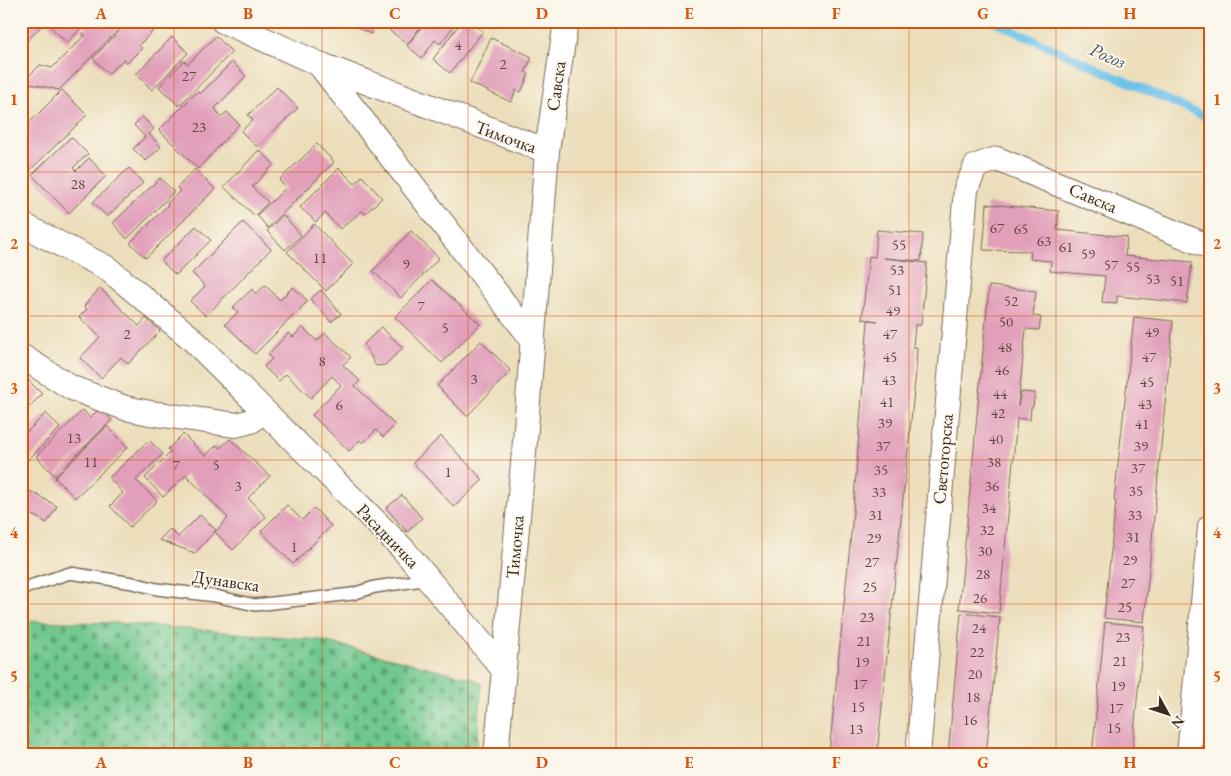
<svg xmlns="http://www.w3.org/2000/svg" width="1231" height="776" font-family="'EB Garamond',serif">
<defs>
<pattern id="cemetery-stones" width="16" height="16" patternUnits="userSpaceOnUse" patternTransform="scale(1.25)"><rect width="16" height="16" fill="#6fc88e"/><path d="M2 7V4a2 2 0 0 1 4 0v3zM10 15v-3a2 2 0 0 1 4 0v3z" fill="#5ca373"/></pattern>
</defs>
<rect width="100%" height="100%" fill="#fbf7ec"/>
<filter id="ink" filterUnits="userSpaceOnUse"><feTurbulence type="fractalNoise" baseFrequency=".02" numOctaves="2"/><feDisplacementMap in="SourceGraphic" scale="10" xChannelSelector="R" yChannelSelector="G"/><feConvolveMatrix kernelMatrix="1 2 1 2 8 2 1 2 1" color-interpolation-filters="sRGB"/></filter>
<filter id="wash" filterUnits="userSpaceOnUse"><feTurbulence type="fractalNoise" baseFrequency=".0096" numOctaves="4" result="noise"/><feDisplacementMap in="SourceGraphic" scale="20" xChannelSelector="R" yChannelSelector="G"/><feGaussianBlur stdDeviation="1.12" result="paint"/><feColorMatrix in="noise" values="0 0 0 0 0 0 0 0 0 0 0 0 0 0 0 0 0 1.4 0 .05"/><feComposite in="paint" operator="in"/></filter>
<g filter="url(#wash)">
<rect width="100%" height="100%" fill="#ecdebb"/>
<!-- cemetery -->
<path fill="url(#cemetery-stones)" stroke="#557956" d="M21,621L118,623L319,640L471,678L482,684L476,755H21Z"/>
<g fill="none" stroke-linecap="round" stroke-linejoin="round">
<!-- stream -->
<path stroke="#6ec2ea" stroke-width="8" d="M992,21L1210,119"/>
</g>
<g id="blocks">
<!-- building -->
<path fill="#e19fba" d="M21,21H46L23,45Z
M52,21H88L67,43L49,25Z
M91,21H127L59,90L23,82L40,65L52,68L85,35L81,32Z
M129,21H151L157,27L139,45L142,48L127,63L124,59L108,74L93,58Z
M354,21H377L371,34L352,25Z
M389,21H424L408,44L390,31L393,26Z
M426,21H445L453,27L440,44L435,40L422,58L407,46Z
M462,21H470L483,31L450,73L433,59Z
M216,36L232,52L179,106L159,87L184,61L188,64Z
M172,37L188,53L152,90L136,74Z
M491,38L532,57L525,72L529,74L521,92L516,90L511,102L470,83Z
M232,62L246,76L215,108L221,117L227,112L239,124L198,169L159,130L198,91L200,94Z
M277,87L298,108L257,147L241,131L253,120L248,115Z
M62,90L87,115L21,179V131Z
M142,117L154,129L149,134L161,147L146,161L133,149L145,137L134,125Z
M71,137L88,154L73,168L76,171L89,158L106,176L69,213L32,175Z
M317,144L334,162L268,228L257,215L286,188L279,180Z
M259,150L274,164L252,187L268,202L255,216L224,187Z
M129,168L143,183L107,217L93,202Z
M339,168L355,184L362,176L382,198L365,214L362,211L340,229L325,213L316,222L300,207Z
M195,169L215,189L146,258L130,243L168,205L167,203L180,191L177,188Z
M160,178L174,192L127,239L113,223Z
M987,204L1059,211L1057,230L1127,237L1125,256L1192,262L1187,303L1117,296V303L1102,302L1105,276L1050,271L1051,261L1030,259L1031,251L983,250Z
M283,215L301,235L285,250L267,231Z
M243,222L271,249L206,316L190,301L205,286L192,273Z
M314,224L353,264L326,291L287,252Z
M196,226L211,240L176,275L161,261Z
M877,230L923,234L921,261L884,258L927,263L921,325H915L913,347H917L916,371L877,755H829L852,524L868,320L878,321L862,319L869,256L875,257Z
M411,231L439,258L401,298L373,271Z
M432,280L480,324L442,363L395,317Z
M265,285L280,300L293,287L308,301L255,354L225,324L238,312L233,307L252,289L256,294Z
M989,286L1036,291L1033,316L1041,317L1039,330L1026,329L1018,406L1021,392L1035,393L1033,407H1031L1030,420L1017,418L999,613L959,609Z
M100,288L139,326L146,318L160,331L128,364L121,357L101,378L80,358L100,337L79,317L87,309L84,306Z
M321,290L341,314L331,322L310,299Z
M1134,317L1173,321L1144,622L1104,618L1116,501H1114Z
M302,327L317,341L325,333L351,357L343,365L360,381L355,386L395,425L383,437L376,430L363,443L360,440L349,451L312,415L341,385L332,376L311,398L286,374L279,381L264,367L272,359L268,355L288,333L293,337Z
M381,327L403,348L385,365L376,366L364,344Z
M481,341L511,371L467,416L437,386Z
M26,378L42,394L21,415V383Z
M100,408L112,420L55,476L36,456L83,410L90,418Z
M46,413L60,428L25,463L21,459V438Z
M107,426L128,447L75,498L55,478Z
M183,434L205,456L217,445L220,448L230,439L270,476L248,498L266,517L233,550L215,532L228,518L186,475L163,497L145,478L171,452L168,449Z
M441,436L483,480L454,507L413,463Z
M149,440L163,454L136,480L157,501L130,527L110,506L123,493L109,478Z
M21,486L57,506L47,523L21,509Z
M402,495L422,518L407,532L386,508Z
M287,505L302,520L314,508L331,526L293,564L261,531Z
M200,515L216,530L195,553L159,540L170,529L178,537Z
M961,613L1000,617L986,755H948Z
M1105,622L1144,626L1132,755H1092Z"/>
</g>
</g>
<g filter="url(#ink)">
<use href="#blocks" fill-opacity="0" stroke="#796955" stroke-width="1"/>
<g fill="none" stroke-linecap="round" stroke-linejoin="round">
<defs>
<path id="lane" d="M21,589L70,573L133,583L157,589L215,596L255,605L352,594L375,587L429,579"/>
<path id="street" d="M223,21L319,64L547,151
M319,64L532,339
M21,224L107,268L191,338L403,549L503,669
M21,356L72,388L125,408L150,413L236,425L251,421L263,411
M496,755L525,441L547,151L566,21
M918,755L966,189L976,166L997,159L1210,247
M1189,755L1210,527"/>
</defs>
<!-- lane casing -->
<use href="#lane" stroke="#796955" stroke-width="14"/>
<!-- street casing -->
<use href="#street" stroke="#796955" stroke-width="26"/>
<!-- lane -->
<use href="#lane" stroke="#fff" stroke-width="11"/>
<!-- street -->
<use href="#street" stroke="#fff" stroke-width="24"/>
</g>
</g>
<!-- grid -->
<path fill="none" stroke="#d7540e" stroke-width="1" stroke-opacity="0.55" d="M174,21V755M322,21V755M468,21V755M616,21V755M762,21V755M909,21V755M1056,21V755M21,172H1210M21,316H1210M21,460H1210M21,604H1210"/>
<g text-anchor="middle" stroke-width="4" stroke-linejoin="round" paint-order="stroke">
<!-- number labels -->
<g font-size="15" fill="#644745">
<text x="458" y="50">4</text>
<text x="503" y="69">2</text>
<text x="189" y="81">27</text>
<text x="199" y="132">23</text>
<text x="78" y="189">28</text>
<text x="997" y="233">67</text>
<text x="1021" y="234">65</text>
<text x="1044" y="246">63</text>
<text x="899" y="250">55</text>
<text x="1066" y="252">61</text>
<text x="1088" y="259">59</text>
<text x="320" y="263">11</text>
<text x="406" y="269">9</text>
<text x="1111" y="270">57</text>
<text x="1133" y="272">55</text>
<text x="897" y="275">53</text>
<text x="1153" y="284">53</text>
<text x="1177" y="286">51</text>
<text x="895" y="295">51</text>
<text x="1011" y="306">52</text>
<text x="421" y="311">7</text>
<text x="893" y="316">49</text>
<text x="1006" y="327">50</text>
<text x="445" y="333">5</text>
<text x="1152" y="337">49</text>
<text x="127" y="339">2</text>
<text x="890" y="339">47</text>
<text x="1005" y="352">48</text>
<text x="890" y="362">45</text>
<text x="1149" y="362">47</text>
<text x="322" y="366">8</text>
<text x="1002" y="375">46</text>
<text x="474" y="384">3</text>
<text x="889" y="385">43</text>
<text x="1147" y="387">45</text>
<text x="1000" y="399">44</text>
<text x="887" y="407">41</text>
<text x="1145" y="409">43</text>
<text x="339" y="410">6</text>
<text x="998" y="418">42</text>
<text x="885" y="428">39</text>
<text x="1142" y="429">41</text>
<text x="74" y="443">13</text>
<text x="996" y="444">40</text>
<text x="883" y="451">37</text>
<text x="1141" y="451">39</text>
<text x="91" y="467">11</text>
<text x="994" y="467">38</text>
<text x="176" y="470">7</text>
<text x="216" y="470">5</text>
<text x="1138" y="473">37</text>
<text x="881" y="475">35</text>
<text x="448" y="477">1</text>
<text x="238" y="491">3</text>
<text x="992" y="491">36</text>
<text x="1136" y="496">35</text>
<text x="879" y="497">33</text>
<text x="989" y="513">34</text>
<text x="876" y="520">31</text>
<text x="1135" y="520">33</text>
<text x="987" y="535">32</text>
<text x="1133" y="542">31</text>
<text x="874" y="543">29</text>
<text x="294" y="552">1</text>
<text x="985" y="556">30</text>
<text x="1130" y="565">29</text>
<text x="872" y="567">27</text>
<text x="983" y="579">28</text>
<text x="1128" y="588">27</text>
<text x="870" y="592">25</text>
<text x="980" y="603">26</text>
<text x="1125" y="612">25</text>
<text x="867" y="622">23</text>
<text x="979" y="633">24</text>
<text x="1123" y="642">23</text>
<text x="864" y="646">21</text>
<text x="977" y="657">22</text>
<text x="1120" y="666">21</text>
<text x="862" y="667">19</text>
<text x="975" y="679">20</text>
<text x="860" y="689">17</text>
<text x="1118" y="691">19</text>
<text x="973" y="702">18</text>
<text x="858" y="712">15</text>
<text x="1116" y="713">17</text>
<text x="970" y="725">16</text>
<text x="1114" y="733">15</text>
<text x="856" y="734">13</text>
</g>
<!-- street labels -->
<g font-size="18" fill="#3b2a1e" stroke="#fbf7ec">
<text transform="translate(556 86) rotate(-82)" y="6">Савска</text>
<text transform="translate(506 137) rotate(20)" y="6">Тимочка</text>
<text transform="translate(1093 198) rotate(23)" y="6">Савска</text>
<text transform="translate(943 459) rotate(-85)" y="6">Светогорска</text>
<text transform="translate(388 536) rotate(46)" y="6">Расадничка</text>
<text transform="translate(515 547) rotate(-85)" y="6">Тимочка</text>
<text transform="translate(226 581) rotate(8)" y="6">Дунавска</text>
</g>
<!-- water labels -->
<g font-size="19" font-style="italic" fill="#4a585b" stroke="#fbf7ec">
<text transform="translate(1108 55) rotate(24)" y="7">Рогоз</text>
</g>
</g>
<!-- margin -->
<rect width="1231" height="776" fill="none" stroke="#fbf7ec" stroke-width="55"/>
<!-- north arrow -->
<g transform="translate(1168 714) rotate(130)" stroke="#fbf7ec" stroke-width="4" paint-order="stroke">
<path d="M0-4L9 19L0 12L-9 19Z" fill="#3b2a1e"/>
<text y="-8" font-size="14" font-weight="bold" text-anchor="middle" fill="#3b2a1e">N</text>
</g>
<rect x="28" y="28" width="1176" height="720" fill="none" stroke="#d7540e" stroke-width="2"/>
<g font-size="16" text-anchor="middle" font-weight="bold" fill="#d7540e">
<text x="101" y="19">A</text>
<text x="248" y="19">B</text>
<text x="395" y="19">C</text>
<text x="542" y="19">D</text>
<text x="689" y="19">E</text>
<text x="836" y="19">F</text>
<text x="983" y="19">G</text>
<text x="1130" y="19">H</text>
<text x="14" y="105">1</text>
<text x="1217" y="105">1</text>
<text x="14" y="249">2</text>
<text x="1217" y="249">2</text>
<text x="14" y="394">3</text>
<text x="1217" y="394">3</text>
<text x="14" y="538">4</text>
<text x="1217" y="538">4</text>
<text x="14" y="682">5</text>
<text x="1217" y="682">5</text>
<text x="101" y="768">A</text>
<text x="248" y="768">B</text>
<text x="395" y="768">C</text>
<text x="542" y="768">D</text>
<text x="689" y="768">E</text>
<text x="836" y="768">F</text>
<text x="983" y="768">G</text>
<text x="1130" y="768">H</text>
</g>
</svg>
